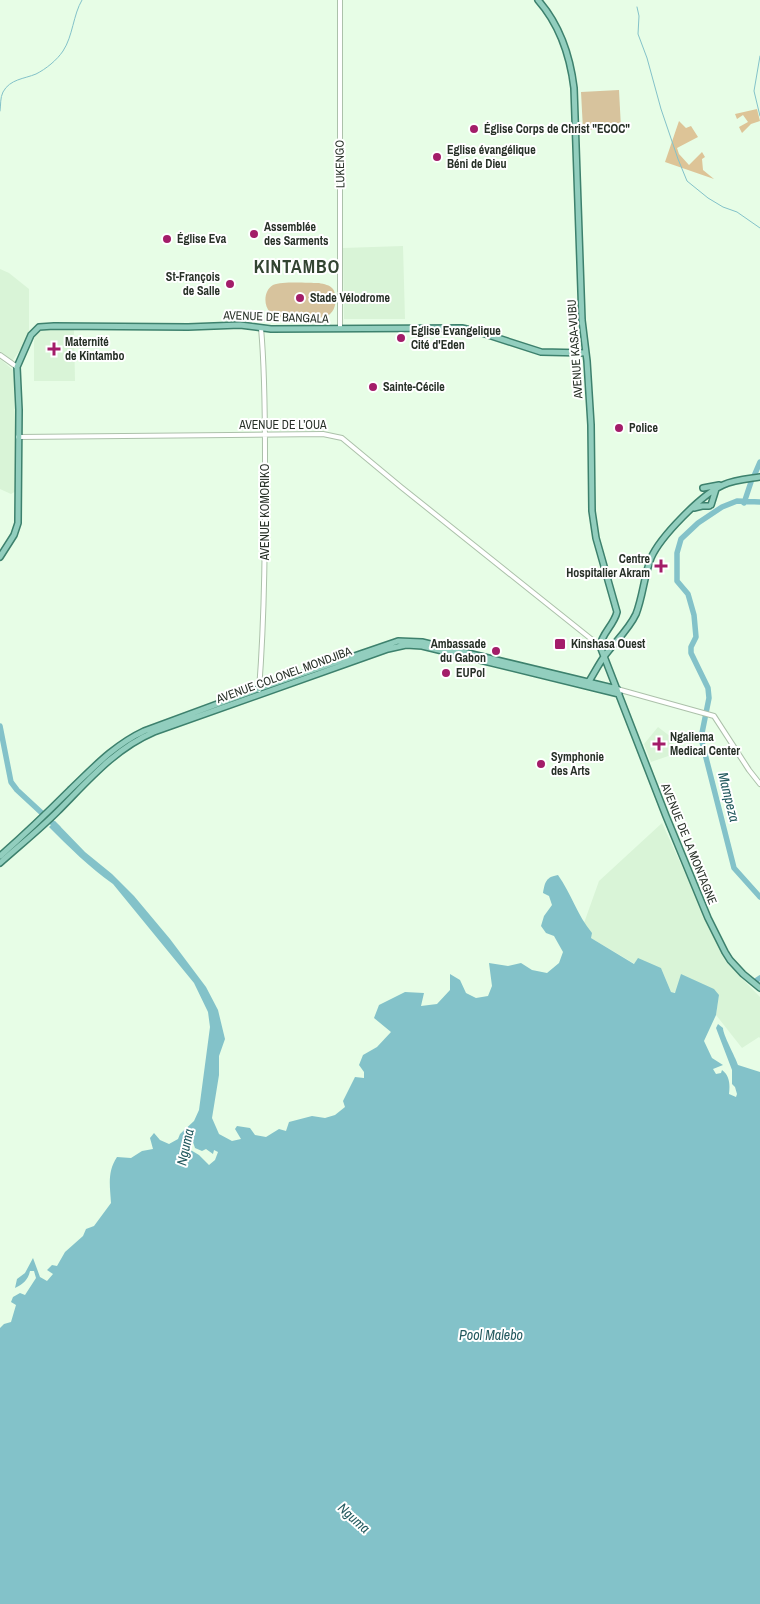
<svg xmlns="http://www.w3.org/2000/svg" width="760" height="1604" font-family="'Archivo Narrow',sans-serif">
<rect width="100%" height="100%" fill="#e7fde6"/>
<!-- built -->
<path fill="#d9f4d7" d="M403,246L405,319H344L343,248Z
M0,269L9,273L29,289V330L26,342L12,361L0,351Z
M45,330H74L75,381H34V340L35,335L39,331Z
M0,359L13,370L14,376L16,491L11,494L0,489Z
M658,727L671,737L677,753L651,762L644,744Z
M662,823L726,962L760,997V1038L759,1037L742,1048L716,1015L719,995L671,992L661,968L635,964L591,938L584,923L599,881Z"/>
<!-- green -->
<path fill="#d7c39d" d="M619,90L621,128L583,130L581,92Z
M319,283C324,284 330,285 333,289C338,297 336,312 327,316C317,320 302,317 292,317C285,317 275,318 270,312C263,305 264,290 273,285C283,281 307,283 319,283Z"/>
<!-- forest -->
<path fill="#ddc497" d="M757,109L760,121L751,124L742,133L739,127L748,122L743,115L737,119L735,114Z
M679,121L686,128L691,126L698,137L677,148L679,154L689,165L702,152L705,157L702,159L703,170L714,179L665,162Z"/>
<!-- water -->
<path fill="#83c2c9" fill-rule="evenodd" d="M55,821L85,852L112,874L134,896L170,939L206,987L218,1010L225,1039L219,1056V1075L212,1118L219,1134L232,1141L241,1139L235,1129L237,1126L250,1128L255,1135L266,1137L279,1129L286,1131L289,1122L312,1116L325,1118L335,1115L345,1107L343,1101L355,1077L364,1078V1072L359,1065L363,1055L377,1047L391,1032L374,1018L379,1005L405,992L424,993L421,1006L437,1004L450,990V974L460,980L466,993L476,998L488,996L492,986L489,963L508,966L521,963L532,970L547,973L559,963L563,952L554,936L546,933L541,926L544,916L552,905L549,896L543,893C545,882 546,877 558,875C571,893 577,915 592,933L591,938L634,964L638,958L661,968L671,992L675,993L681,974L714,989L719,995L716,1015L704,1041L712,1058L723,1065L713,1069L716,1074L721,1073L722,1070C730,1076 730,1085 729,1094L736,1097L737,1094L735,1087L732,1084V1070L716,1028L718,1024L723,1028C723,1035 735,1056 738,1065L760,1072V1604H0V1328L4,1324L11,1322L16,1305L11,1302L13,1297L20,1293L25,1295L36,1278L34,1271H30C28,1280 23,1284 15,1288L17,1279L25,1273L33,1258L40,1277L47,1281L53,1274L47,1270L52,1265L57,1266L65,1252L83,1236L86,1229L94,1226L111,1203C110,1186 107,1172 117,1157L131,1158L142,1151L153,1149L150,1138L154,1133L160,1140L169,1144L178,1139L180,1134L194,1121L199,1110L210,1027L208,1012L194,983L113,884C89,867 69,847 49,827ZM192,1139L195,1148L202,1151L206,1149L213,1154L214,1150L218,1152L215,1160L209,1165L199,1155L189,1149V1144L185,1142Z"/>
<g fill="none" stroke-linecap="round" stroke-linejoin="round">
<!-- stream -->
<path stroke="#83c2c9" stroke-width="1" d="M637,7L639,16L638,34L647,58L661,109L678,159L687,181L708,198L723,207L737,212L760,228
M760,56L754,91L760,116
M0,111C1,104 0,98 3,92C10,79 24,79 36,74C46,69 57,60 63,51C73,36 73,15 82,0"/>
<!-- river -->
<path stroke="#83c2c9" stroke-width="5.5" d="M754,476L760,462
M760,502L737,501L722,507L698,523L681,539L677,553V581L688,594L694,615L696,637L691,647V653L708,688L709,698L701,738L734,868L760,897
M744,503L751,482
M0,726L11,782L17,790L58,828
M757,980L760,978"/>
<defs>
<path id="minor" d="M340,0V328
M0,355L17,367
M18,437L323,434L342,438L401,487L600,646
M617,689L714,716L749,770L760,784
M259,690C265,613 265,535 265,458C265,414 265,371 261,328"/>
<path id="major" d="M538,0C560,25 570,55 574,88L582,320L587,361L591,425L592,511L596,538L617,612C614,625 602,633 600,646L666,816L708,918L725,952L730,960L743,974L760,988
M703,488L719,485
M711,505L716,489
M694,508L702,506H709
M0,557L14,535L18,523L19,410L17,367L31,335L39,327L54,326L188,327L240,325L271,329L462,328L479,332L541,352L586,353
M588,683C594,674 599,663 606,654C616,641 629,629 636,614C643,596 644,576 651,558C660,537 702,494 723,485C734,480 747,479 760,477
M0,856C24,835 47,813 70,790C93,768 114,745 144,731L258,689L398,641L422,642L617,689
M0,863C19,846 39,830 57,812C87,782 114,749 154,732L388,649L406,645L422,646L619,694"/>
</defs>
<!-- minor casing -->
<use href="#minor" stroke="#acc1aa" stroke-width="6"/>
<!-- major casing -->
<use href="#major" stroke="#3d816d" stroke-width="8"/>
<!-- minor -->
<use href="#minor" stroke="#fff" stroke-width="4"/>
<!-- major -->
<use href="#major" stroke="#92cebe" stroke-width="5"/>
</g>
<!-- markers -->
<g fill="#a31d69" stroke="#fff" stroke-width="2">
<circle cx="474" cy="129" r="5"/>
<circle cx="437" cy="157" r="5"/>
<circle cx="254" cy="234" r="5"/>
<circle cx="167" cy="239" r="5"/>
<circle cx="230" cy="284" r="5"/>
<circle cx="300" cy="298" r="5"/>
<circle cx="401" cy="338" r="5"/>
<path d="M51.5 341.5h5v5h5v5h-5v5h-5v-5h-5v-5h5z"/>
<circle cx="373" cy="387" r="5"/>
<circle cx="619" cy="428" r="5"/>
<path d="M658.5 558.5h5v5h5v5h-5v5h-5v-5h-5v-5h5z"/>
<rect x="554" y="638" width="12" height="12" rx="2.5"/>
<circle cx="496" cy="651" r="5"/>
<circle cx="446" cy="673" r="5"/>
<path d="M656.5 736.5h5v5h5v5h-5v5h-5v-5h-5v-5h5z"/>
<circle cx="541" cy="764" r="5"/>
</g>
<g text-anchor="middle" stroke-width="4" stroke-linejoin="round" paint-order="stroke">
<!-- poi labels -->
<g font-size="12" font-weight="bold" fill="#273027" stroke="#fff" text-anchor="start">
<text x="484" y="133">Église Corps de Christ "ECOC"</text>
<text x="447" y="154">Eglise évangélique<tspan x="447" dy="14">Béni de Dieu</tspan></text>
<text x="264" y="231">Assemblée<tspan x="264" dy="14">des Sarments</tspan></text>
<text x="177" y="243">Église Eva</text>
<text x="220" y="281" text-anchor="end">St-François<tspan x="220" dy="14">de Salle</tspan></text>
<text x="310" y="302">Stade Vélodrome</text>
<text x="411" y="335">Eglise Evangelique<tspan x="411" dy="14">Cité d'Eden</tspan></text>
<text x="65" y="346">Maternité<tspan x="65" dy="14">de Kintambo</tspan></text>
<text x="383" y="391">Sainte-Cécile</text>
<text x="629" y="432">Police</text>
<text x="650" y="563" text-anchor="end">Centre<tspan x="650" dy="14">Hospitalier Akram</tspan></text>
<text x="486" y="648" text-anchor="end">Ambassade<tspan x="486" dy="14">du Gabon</tspan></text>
<text x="571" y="648">Kinshasa Ouest</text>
<text x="456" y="677">EUPol</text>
<text x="670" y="741">Ngaliema<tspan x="670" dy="14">Medical Center</tspan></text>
<text x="551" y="761">Symphonie<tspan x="551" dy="14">des Arts</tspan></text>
</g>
<!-- street labels -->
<g font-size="12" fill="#273027" stroke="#fff">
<text transform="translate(340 164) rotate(-91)" y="4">LUKENGO</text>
<text transform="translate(276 317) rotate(2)" y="4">AVENUE DE BANGALA</text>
<text transform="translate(575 349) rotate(-94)" y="4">AVENUE KASA-VUBU</text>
<text x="283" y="429">AVENUE DE L’OUA</text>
<text transform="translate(265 512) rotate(-90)" y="4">AVENUE KOMORIKO</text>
<text transform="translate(284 675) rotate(-20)" y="4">AVENUE COLONEL MONDJIBA</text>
<text transform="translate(689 844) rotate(68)" y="4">AVENUE DE LA MONTAGNE</text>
</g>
<!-- water labels -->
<g font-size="14" font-style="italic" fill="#245a5f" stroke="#fff">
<text transform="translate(729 797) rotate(76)" y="5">Mampeza</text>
<text transform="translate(185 1147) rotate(-78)" y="5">Nguma</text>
<text x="491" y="1340">Pool Malebo</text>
<text transform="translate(354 1518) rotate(42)" y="5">Nguma</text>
</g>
<!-- district labels -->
<g font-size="18" font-weight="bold" letter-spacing="1" fill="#324431" stroke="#fff">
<text x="297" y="273">KINTAMBO</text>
</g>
</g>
</svg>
